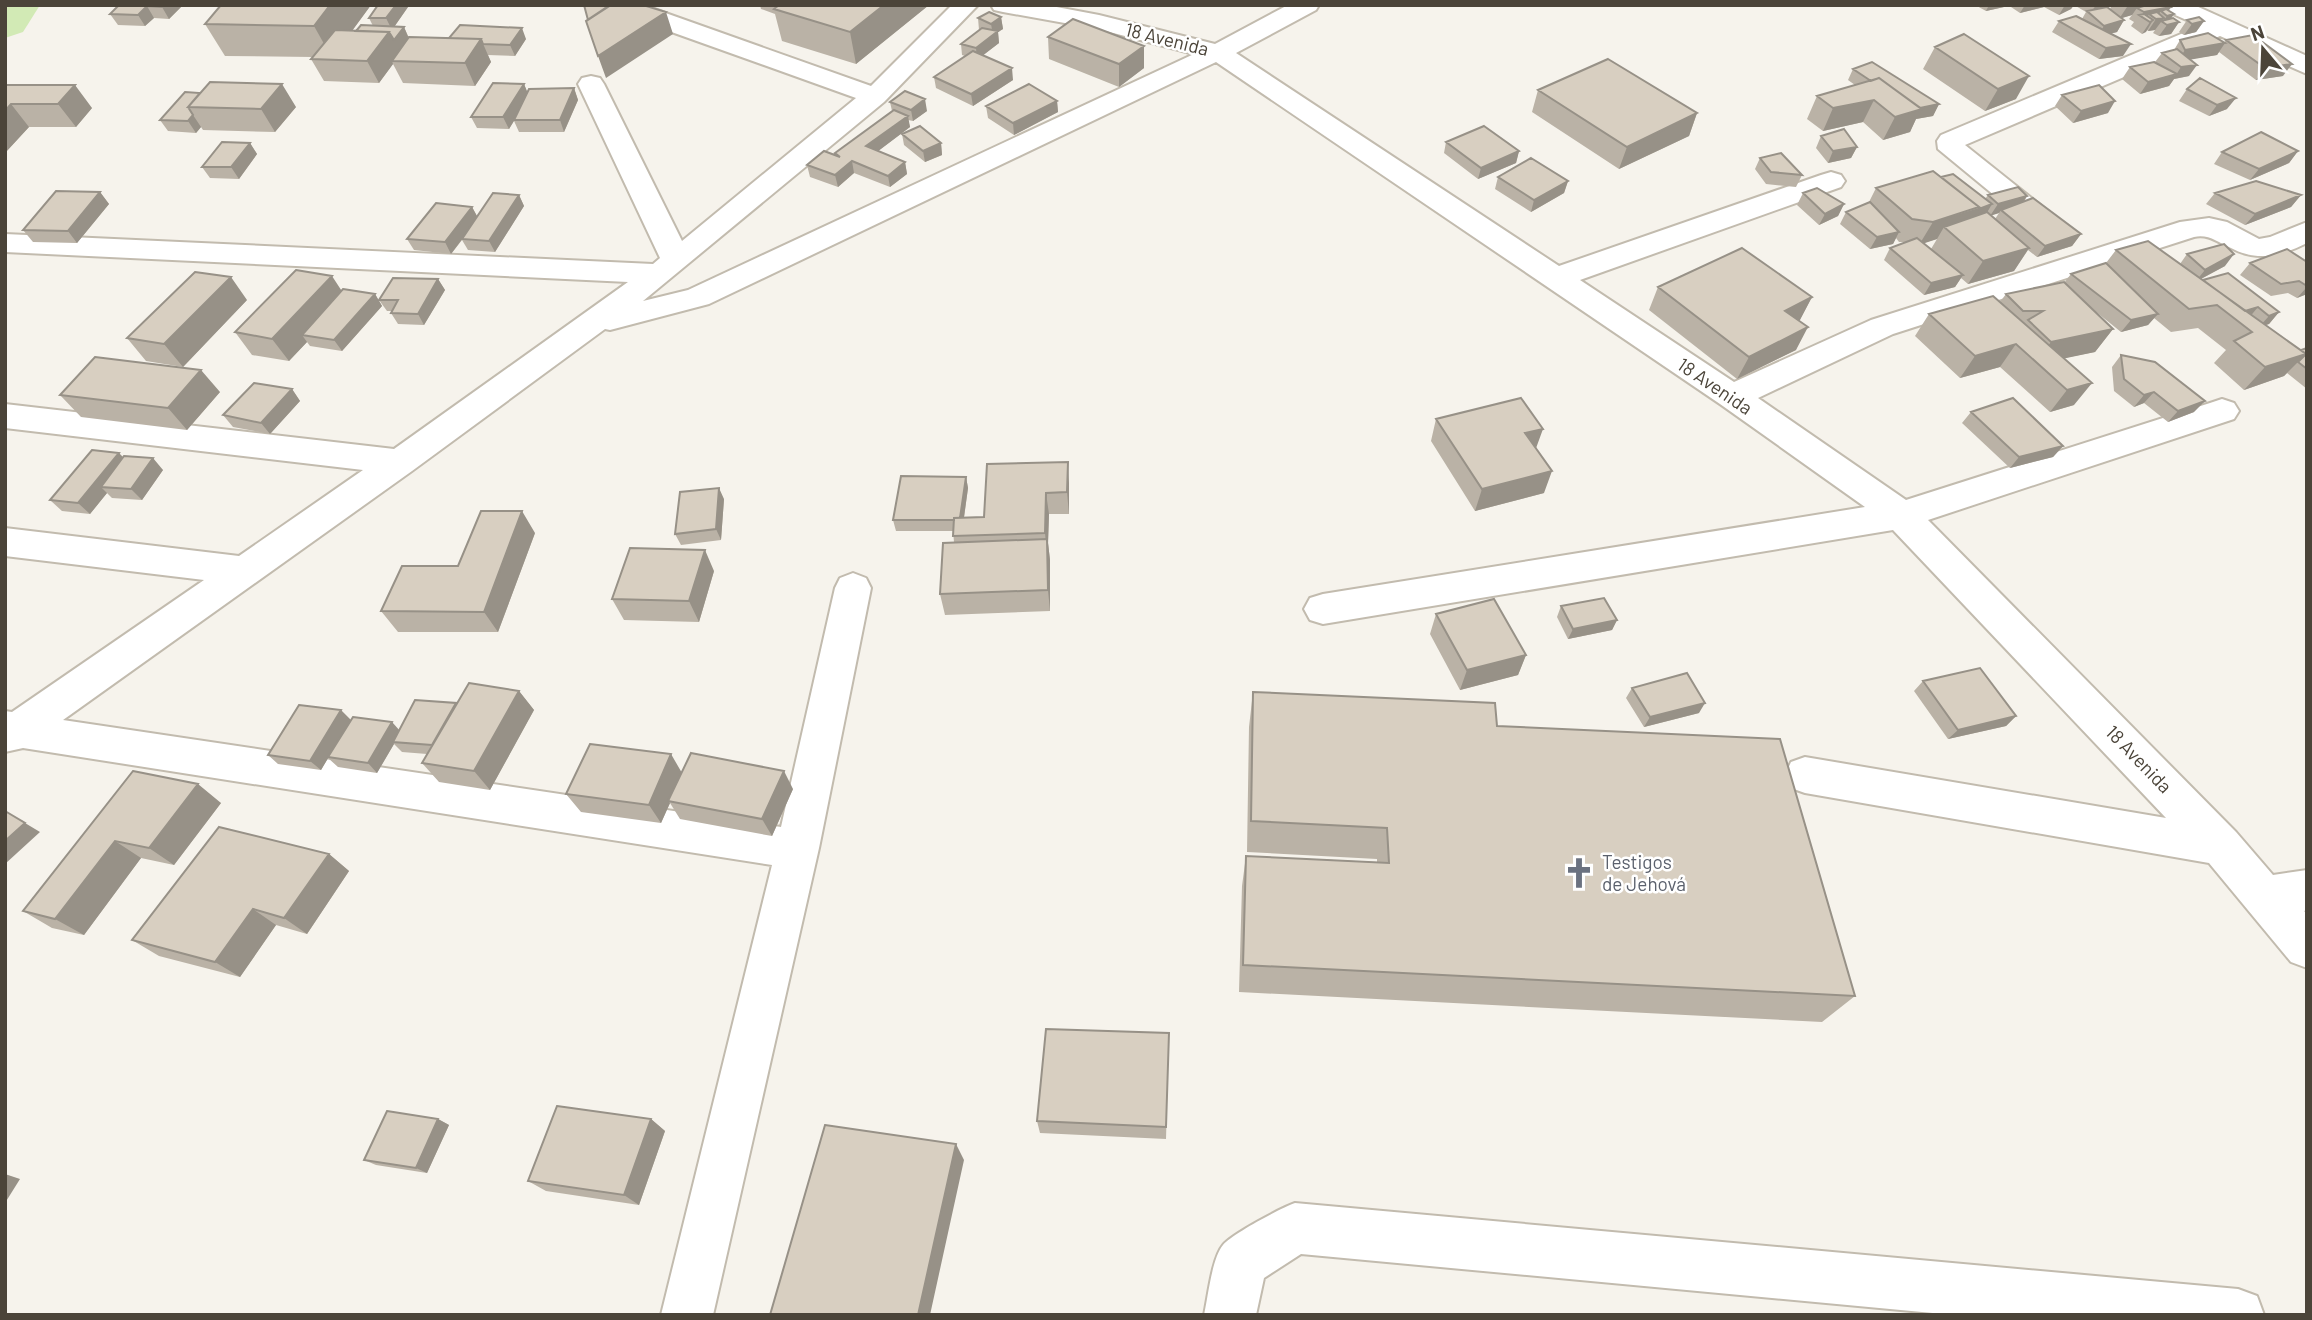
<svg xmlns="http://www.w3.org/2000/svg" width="2312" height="1320" font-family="Barlow,sans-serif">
<rect width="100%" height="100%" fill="#f6f3ec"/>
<!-- green -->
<path fill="#d2eab5" d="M5,5H40L23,32L5,38Z"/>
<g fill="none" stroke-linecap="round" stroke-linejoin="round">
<defs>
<path id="minor" d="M607,5H643L871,86L952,5H978L884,102L643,301L688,290L1194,54L1098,29L1003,12L994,10L991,5H1046L1099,15L1215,44L1288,5H1319L1316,10L1236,53L1559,266L1821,175L1831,172L1841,175L1845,181L1841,187L1580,280L1734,382L1871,320L2180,222L2209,218L2227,222L2259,239L2270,237L2307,222V243C2281,256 2257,262 2231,248C2217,242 2209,234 2194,237L1893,334L1758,398L1906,500L2210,403L2222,399L2234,403L2239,411L2234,419L1928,520L2236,832L2273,875L2307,870V910L2304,911L2307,914V968L2291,962L2209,863L1805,793L1791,788L1785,775L1791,762L1805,757L2166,818L1893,530L1323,624L1310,620L1304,609L1310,598L1323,594L1865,507L1720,404L1216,62L709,304L610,330L605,329L412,471L63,720L781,827L835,588L840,578L853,573L866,578L871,588L819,848L713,1315H661L772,865L23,748L5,752V711L12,712L204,580L5,556V528L239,556L363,470L5,428V404L394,449L628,282L5,252V234L653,264L660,258L578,84L582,78L591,76L600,78L604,84L682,241L856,98L610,10Z
M2161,5H2194L2307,56V74L2220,36L1965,145L2054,216L2059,222L2054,228L2044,231L2034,228L1938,149L1937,141L1941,135L2200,26L2164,10Z
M1295,1203L2238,1289L2257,1296L2264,1315H1954L1301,1254L1264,1278L1256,1315H1204C1208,1297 1212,1258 1223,1245C1232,1234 1281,1208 1295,1203Z"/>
</defs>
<!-- minor casing -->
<use href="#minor" stroke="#c2bbae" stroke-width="4"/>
<!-- minor -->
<use href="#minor" fill="#fff" fill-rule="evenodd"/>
</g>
<!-- wall -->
<path fill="#bab2a6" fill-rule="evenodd" d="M119,5H183L169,19L154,18L145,26L118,25L110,14Z
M221,5H371L352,31H356L373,26L369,18L378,5H407L408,7L394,27H404L409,38L526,39L515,56L488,55L491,62L475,86L403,83L393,64L379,83L324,81L311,59L313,57L225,56L205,24Z
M760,5H929L856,64L782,41L775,14L761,9Z
M1975,5H2005L2004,7L1986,11Z
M2008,5H2074L2071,9L2059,15L2044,7L2020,13Z
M2074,5H2110L2105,8L2110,9L2112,5H2142L2141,7L2168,11L2171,19L2179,22L2171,34L2159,36L2153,33L2155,30L2148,31L2147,30L2142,34L2131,26L2134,22L2129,19L2132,15L2121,18L2124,20L2117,32L2110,34L2123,56L2099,59L2052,32L2059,21L2082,19L2086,12Z
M1001,17L1003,29L998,32L999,43L983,55L1013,80L973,106L936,88L934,77L965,56L962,55L961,44L979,30L978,18Z
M2187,20L2204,21L2196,32L2184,35L2179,32Z
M1048,37L1144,68L1119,87L1049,59Z
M2180,40L2224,43L2226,40L2283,76L2256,80L2219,52L2217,55L2190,59L2189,76L2174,79L2169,86L2140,94L2122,79L2130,67L2155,62L2162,53L2174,50Z
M1935,47L2016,99L1985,111L1923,69Z
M1853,69L1939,104L1933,116L1916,119L1910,132L1883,140L1863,122L1823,131L1807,119L1817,96L1855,85L1848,80Z
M524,84L527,92L574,88L578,100L564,132H519L514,121L509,129L477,128L471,117Z
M5,85L92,108L76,127H29L5,153Z
M2187,89L2227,109L2209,116L2179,101Z
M1538,90L1697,113L1689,136L1619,169L1532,112Z
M185,92L296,107L275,132L203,130L201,127L196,133L168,131L160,120Z
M2062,95L2108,113L2073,123L2055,106Z
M1057,101L1058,112L1014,135L988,118L986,106Z
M890,102L927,111L913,121L908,120L910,127L878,151L905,162L907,174L890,187L854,173L838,187L810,177L807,165L835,155V153L892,111Z
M902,134L941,143L942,155L925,162L904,145Z
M1821,136L1857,147L1851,158L1828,163L1816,148Z
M1446,142L1519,151L1516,163L1478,179L1444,153Z
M250,143L257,154L239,179L210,178L202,167Z
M2298,151L2289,163L2250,180L2214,164L2222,152Z
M1760,158L1802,175L1796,187L1766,184L1755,169Z
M1498,177L1568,181L1564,193L1531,212L1495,189Z
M1876,188L1985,199L1988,195L2027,196L2024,202L2081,234L2072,246L2037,257L2028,250L2014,271L1968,284L1961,278L1955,287L1924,295L1884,260L1890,248L1906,242H1899L1896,238L1893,244L1870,249L1840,224L1846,212L1869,202ZM1999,213L1995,219L1991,215ZM1937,239L1931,249L1923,243Z
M100,192L109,204L77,243L33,242L23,230Z
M1803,193L1844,204L1838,216L1819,225L1797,205Z
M2215,193L2301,195L2291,207L2245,225L2206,204Z
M519,195L524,206L495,252L468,250L462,240L451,254L414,250L407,239L472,207L477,216Z
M2116,250L2180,264L2187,254L2225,266L2201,279L2279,312L2269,324L2266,325L2301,350L2307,348V389L2287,373L2284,376L2244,390L2214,363L2226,350L2198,328L2171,332L2154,318L2148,325L2121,332L2090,307L2113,329L2095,352L2064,358L2074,405L2050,412L2000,367L1960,378L1915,336L1929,314L2000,302L2006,294L2064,283L2071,274L2106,263Z
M2307,262V294L2297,298L2288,293L2271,296L2240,275L2250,263Z
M438,279L445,290L424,325L398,324L391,313V311H387L379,300Z
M1658,287L1812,297L1799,321L1796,350L1737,379L1649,310Z
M342,291L375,294L382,306L342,351L310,346L307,342L289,361L252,355L235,332Z
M247,300L183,367L146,361L127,338Z
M2121,355L2194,412L2168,422L2144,403L2134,407L2114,391L2112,367Z
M292,389L300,401L270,434L233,427L223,415Z
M220,392L187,430L81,417L60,395Z
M1971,412L2063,446L2053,457L2010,468L1962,423Z
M1436,419L1536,448L1544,493L1475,511L1431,441Z
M123,457L163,470L142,500L112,498L107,493L90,514L62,511L50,500Z
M966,477L968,488L964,518L984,517L1069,483V514H1049L1048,543L1050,560V611L945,615L940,594L954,542L953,531H896L893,520Z
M724,499L721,540L681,545L675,534Z
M535,533L498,632H398L381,611L458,566Z
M714,571L699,622L624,620L612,599Z
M1561,606L1617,620L1612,630L1568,639L1557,617Z
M1436,614L1526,655L1518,675L1460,690L1430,634Z
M1923,681L2016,716L2006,726L1948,739L1914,691Z
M1632,688L1699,713L1644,727L1626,698Z
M519,691L534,710L490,790L439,782L422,763L427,754L402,752L394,744L377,773L338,767L328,758L321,770L278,764L268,755L351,720L399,730L456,703Z
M1253,692L1497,726L1855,996L1822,1022L1239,992L1242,886L1246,856L1377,862V859L1247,852L1249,727Z
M133,771L221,803L174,865L141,858L84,935L52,928L23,911Z
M682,772L793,789L772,836L680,819L670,803L661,823L581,812L566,794Z
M329,854L349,871L307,934L276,925L240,977L159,956L132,940Z
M1169,1033L1166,1139L1040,1133L1037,1121Z
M438,1119L449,1125L427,1173L376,1165L364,1160Z
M651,1119L665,1131L639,1205L546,1191L528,1181Z"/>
<!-- shaded-wall -->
<path fill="#979187" d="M164,5H183L169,19L162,7Z
M330,5H371L332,58L314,26Z
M396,5H407L408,7L392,30L386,18Z
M884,5H929L856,64L850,32Z
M1989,5H2005L2004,7L1986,11Z
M2025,5H2044V7L2020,13Z
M2065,5H2074L2071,9L2059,15Z
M2096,5H2110L2090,14Z
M2133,5H2142L2140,10L2137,8L2132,15L2119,19L2127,7Z
M147,6L154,18L145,26L138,15Z
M2171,7L2166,15L2161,11L2155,19L2149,14L2146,20L2141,17L2144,12Z
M666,12L673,34L606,78L598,56Z
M2174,14L2167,25L2163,22L2167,16Z
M1001,17L1003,29L998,32L999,43L977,60L976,48L993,35L991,24Z
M2164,18L2155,30L2148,31L2156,19Z
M2124,20L2117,32L2097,37L2104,26Z
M2153,20L2146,32L2142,34L2150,22Z
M2204,21L2196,32L2184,35L2192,24Z
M2179,22L2171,34L2159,36L2167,25Z
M404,27L409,39L392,61L393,64L379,83L367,61L389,32Z
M522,28L526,39L515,56L510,45Z
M481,39L491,62L475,86L465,63Z
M2225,43L2217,55L2177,62L2185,50Z
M2131,44L2123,56L2099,59L2106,48Z
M1144,46V68L1119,87V64Z
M2292,64L2283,76L2256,80L2265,68Z
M2197,65L2189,76L2174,79L2169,86L2140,94L2148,82L2176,75L2181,67Z
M1012,68L1013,80L973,106L971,94Z
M2029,76L2016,99L1985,111L1998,89Z
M282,84L296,107L275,132L261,109Z
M524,84L529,96L509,129L503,117Z
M75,85L92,108L76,127L58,104Z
M574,88L578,100L564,132L560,120Z
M2236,98L2227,109L2209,116L2217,105Z
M925,99L927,111L913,121L911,110Z
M1874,100L1863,122L1823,131L1833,108Z
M1057,101L1058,112L1014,135L1013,123Z
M2115,101L2108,113L2073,123L2081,111Z
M11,104L29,127L5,153V111Z
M1939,104L1933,116L1916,119L1910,132L1883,140L1895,117L1913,109Z
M1697,113L1689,136L1619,169L1627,147Z
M193,115L201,127L196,133L188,121Z
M908,116L910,127L869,158L866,146Z
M250,143L257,154L239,179L231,167Z
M941,143L942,155L925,162L923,151Z
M1857,147L1851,158L1828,163L1833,151Z
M1519,151L1516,163L1478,179L1481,168Z
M2298,151L2289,163L2250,180L2259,169Z
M852,161L854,173L838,187L835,175Z
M905,162L907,174L890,187L888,176Z
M1568,181L1564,193L1531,212L1534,200Z
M100,192L109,204L77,243L68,231Z
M519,195L524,206L495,252L489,241Z
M2301,195L2291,207L2245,225L2255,214Z
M2027,196L2019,208L2001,210L1999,213L1990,216L1998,204Z
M1844,204L1838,216L1819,225L1825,214Z
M1992,204L1985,216L1944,227L1937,239L1919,245L1933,222Z
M472,207L478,218L451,254L445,242Z
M1899,232L1893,244L1870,249L1877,237Z
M2081,234L2072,246L2037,257L2045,246Z
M2029,248L2014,271L1968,284L1983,261Z
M2234,254L2225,266L2195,282L2205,270Z
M1963,275L1955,287L1924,295L1931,283Z
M332,276L347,299L302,335L307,342L289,361L272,339Z
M231,277L247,300L183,367L164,344Z
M438,279L445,290L424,325L418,314Z
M2307,287V294L2297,298Z
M375,294L382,306L342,351L334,340Z
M1812,297L1800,320L1774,333L1785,311Z
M2258,307L2248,319L2232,315Z
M2279,312L2269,324L2259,327L2269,316Z
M2158,314L2148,325L2121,332L2131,320Z
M1808,327L1796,350L1737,379L1749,357Z
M2113,329L2095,352L2038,364L2036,362L2051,342Z
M2016,344L2000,367L1960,378L1975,356Z
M2306,354L2284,376L2244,390L2265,367Z
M201,370L220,392L187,430L168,408Z
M2092,383L2074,405L2050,412L2067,390Z
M292,389L300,401L270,434L261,423Z
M2154,392L2144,403L2134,407L2144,395Z
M2205,401L2194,412L2168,422L2178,411Z
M1543,429L1535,451L1525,433Z
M2063,446L2053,457L2010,468L2019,457Z
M119,453L130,464L101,487L107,493L90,514L78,503Z
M153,458L163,470L142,500L131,489Z
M1068,462L1069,483V514L1067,492Z
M1552,471L1544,493L1475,511L1482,489Z
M966,477L968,488L962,531L960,520Z
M719,488L724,499L721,540L716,529Z
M1046,493L1049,514L1048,543L1050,560V611L1048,590L1047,554L1045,533Z
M522,511L535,533L498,632L484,612Z
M705,550L714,571L699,622L689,601Z
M1617,620L1612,630L1568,639L1573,629Z
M1526,655L1518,675L1460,690L1467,670Z
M519,691L534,710L490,790L474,771Z
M1705,703L1699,713L1644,727L1650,717Z
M341,710L351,720L321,770L310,761Z
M2016,716L2006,726L1948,739L1958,730Z
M392,722L401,732L393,742L394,744L377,773L368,763Z
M671,754L682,773L668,801L670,803L661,823L649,805Z
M784,771L793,789L772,836L762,819Z
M198,784L221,803L174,865L149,848Z
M25,823L40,832L5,864V841Z
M115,841L141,858L84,935L55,919Z
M329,854L349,871L307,934L284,918Z
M253,909L276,925L240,977L215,962Z
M438,1119L449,1125L427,1173L416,1168Z
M651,1119L665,1131L639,1205L624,1195Z
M956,1144L964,1160L930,1315H918Z
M5,1174L20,1179L5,1203Z"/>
<!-- building -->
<path fill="#d8cfc1" stroke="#979187" stroke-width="2" d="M119,5H164L162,7L147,6L138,15L110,14Z
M221,5H330L314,26L205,24Z
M378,5H396L386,18H369Z
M584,5H600L608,7L588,20Z
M610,5H643L666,12L598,56L586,21Z
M779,5H884L850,32L774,9Z
M2147,5H2169L2171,7L2144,12L2137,8Z
M2107,7L2124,20L2104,26L2087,11Z
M2166,9L2174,14L2167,16L2161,11Z
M989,12L1001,17L991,24L978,18Z
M2157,12L2164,18L2156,19L2149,14Z
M2144,14L2153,20L2150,22L2139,15Z
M2076,16L2131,44L2106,48L2059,21Z
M2199,17L2204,21L2192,24L2187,20Z
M2173,18L2179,22L2167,25L2161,21Z
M1073,19L1144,46L1119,64L1048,37Z
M361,25L404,27L394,40L389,32L356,31Z
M460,25L522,28L510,45L483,44L481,39L449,38Z
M982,28L998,31L976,48L961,44Z
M335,30L389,32L367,61L311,59Z
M2208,33L2225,43L2185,50L2180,40Z
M1964,34L2029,76L1998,89L1935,47Z
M2253,35L2292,64L2265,68L2226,40Z
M409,37L481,39L465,63L392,61Z
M2177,49L2197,65L2181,67L2162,53Z
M973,51L1012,68L971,94L934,77Z
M1608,59L1697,113L1627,147L1538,90Z
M1872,62L1939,104L1920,108L1879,78L1871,81L1853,69Z
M2154,62L2177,74L2148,82L2130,67Z
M1879,78L1922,109L1895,117L1874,100L1833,108L1817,96Z
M2200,78L2236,98L2217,105L2187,89Z
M210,82L282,84L261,109L188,107Z
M493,83L524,84L503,117H471Z
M1029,84L1057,101L1013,123L986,106Z
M5,85H75L58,104H11L5,111Z
M2099,85L2115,101L2081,111L2062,95Z
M574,88L560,120H514L529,89Z
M905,91L925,99L911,110L890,102Z
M185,92L200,93L188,107L193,115L188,121L160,120Z
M894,110L908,116L866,146L905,162L888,176L852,161L835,175L807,165L824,151L840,157L835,153Z
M920,126L941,143L923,151L902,134Z
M1484,126L1519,151L1481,168L1446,142Z
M1844,129L1857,147L1833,151L1821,136Z
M2261,132L2298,151L2259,169L2222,152Z
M222,142L250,143L231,167H202Z
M1781,153L1802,175L1771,172L1760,158Z
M1531,158L1568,181L1534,200L1498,177Z
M1933,171L1979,207L1933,222L1912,219L1876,188Z
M1953,174L1992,204L1979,209V207L1941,177Z
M2256,181L2301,195L2255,214L2215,193Z
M2018,187L2027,196L1998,204L1988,195Z
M1817,188L1844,204L1825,214L1803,193Z
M56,191L100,192L68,231L23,230Z
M493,193L519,195L489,241L462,239Z
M2033,198L2081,234L2045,246L2001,210Z
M1870,202L1899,232L1877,237L1846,212Z
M436,203L472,207L445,242L407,239Z
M1987,212L2029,248L1983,261L1944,227Z
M1917,238L1963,275L1931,283L1890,248Z
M2148,241L2306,354L2265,367L2234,341L2252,332L2217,305L2189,309L2116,250Z
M2224,244L2234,254L2205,270L2187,254Z
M1742,248L1812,297L1785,311L1808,327L1749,357L1658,287Z
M2287,249L2307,262V286L2299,281L2281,284L2250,263Z
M2106,263L2158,314L2131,320L2071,274Z
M296,270L332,276L272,339L235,332Z
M195,272L231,277L164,344L127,338Z
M2228,273L2279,312L2269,316L2258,307L2245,311L2203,280Z
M393,278L438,279L418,314L391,313L398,300H379Z
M2064,282L2113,329L2051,342L2028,320L2043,311H2023L2006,294Z
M343,289L375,294L334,340L302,335Z
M1993,296L2092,383L2067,390L2016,344L1975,356L1929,314Z
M2307,348V369L2298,362L2306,354L2301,350Z
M2121,355L2155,362L2205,401L2178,411L2154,392L2144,395L2124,379Z
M95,357L201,370L168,408L60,395Z
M254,383L292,389L261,423L223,415Z
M1521,398L1543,429L1525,433L1552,471L1482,489L1436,419Z
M2013,398L2063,446L2019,457L1971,412Z
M92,450L119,453L78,503L50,500Z
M124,456L153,458L131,489L101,487Z
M1068,462L1067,492L1046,493L1045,533L953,536L954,518L984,517L987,464Z
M901,476L966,477L960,518H954V520H893Z
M719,488L716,529L675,534L680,492Z
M481,511H522L484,612L381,611L402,566H458Z
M1047,539L1048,590L940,594L943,543Z
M630,548L705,550L689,601L612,599Z
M1604,598L1617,620L1573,629L1561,606Z
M1494,599L1526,655L1467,670L1436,614Z
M1980,668L2016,716L1958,730L1923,681Z
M1687,673L1705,703L1650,717L1632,688Z
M469,683L519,691L474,771L422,763Z
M1253,692L1495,703L1497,726L1780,739L1855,996L1243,965L1246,856L1389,863L1387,828L1251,821Z
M415,700L456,703L432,745L393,742Z
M299,705L341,710L310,761L268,755Z
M353,717L392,722L368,763L328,757Z
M590,744L671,754L649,805L566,794Z
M691,753L784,771L762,819L668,801Z
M133,771L198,784L149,848L115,841L55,919L23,911Z
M5,811L25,823L5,841Z
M219,827L329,854L284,918L253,909L215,962L132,940Z
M1046,1029L1169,1033L1166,1127L1037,1121Z
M557,1106L651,1119L624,1195L528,1181Z
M387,1111L438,1119L416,1168L364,1160Z
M825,1125L956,1144L918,1315H770Z"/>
<!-- icons -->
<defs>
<symbol id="church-bare" viewBox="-9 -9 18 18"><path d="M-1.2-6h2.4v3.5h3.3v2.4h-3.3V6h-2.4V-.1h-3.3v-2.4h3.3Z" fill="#6b7280" stroke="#fff" stroke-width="2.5" paint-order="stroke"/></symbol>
</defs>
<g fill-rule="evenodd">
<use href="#church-bare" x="1557" y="851" width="44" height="44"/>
</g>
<g text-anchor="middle" stroke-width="5" stroke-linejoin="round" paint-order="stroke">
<!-- street labels -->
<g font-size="19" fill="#4b4439" stroke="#fff">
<text transform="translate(1167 39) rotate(14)" y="7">18 Avenida</text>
<text transform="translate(1715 386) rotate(34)" y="7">18 Avenida</text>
<text transform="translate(2139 759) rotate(46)" y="7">18 Avenida</text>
</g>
<!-- worship labels -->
<g font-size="19" fill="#5b616d" stroke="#fff" text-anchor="start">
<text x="1602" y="869">Testigos<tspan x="1602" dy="22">de Jehová</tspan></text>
</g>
</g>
<!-- border -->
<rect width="2312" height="1320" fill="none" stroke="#4b4439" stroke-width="14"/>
<!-- north arrow -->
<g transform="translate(2263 49) rotate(341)" stroke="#ffffff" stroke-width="5" paint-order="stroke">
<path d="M0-5L12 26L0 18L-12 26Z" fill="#4b4439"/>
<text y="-10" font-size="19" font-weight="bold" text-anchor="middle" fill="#4b4439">N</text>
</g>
</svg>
